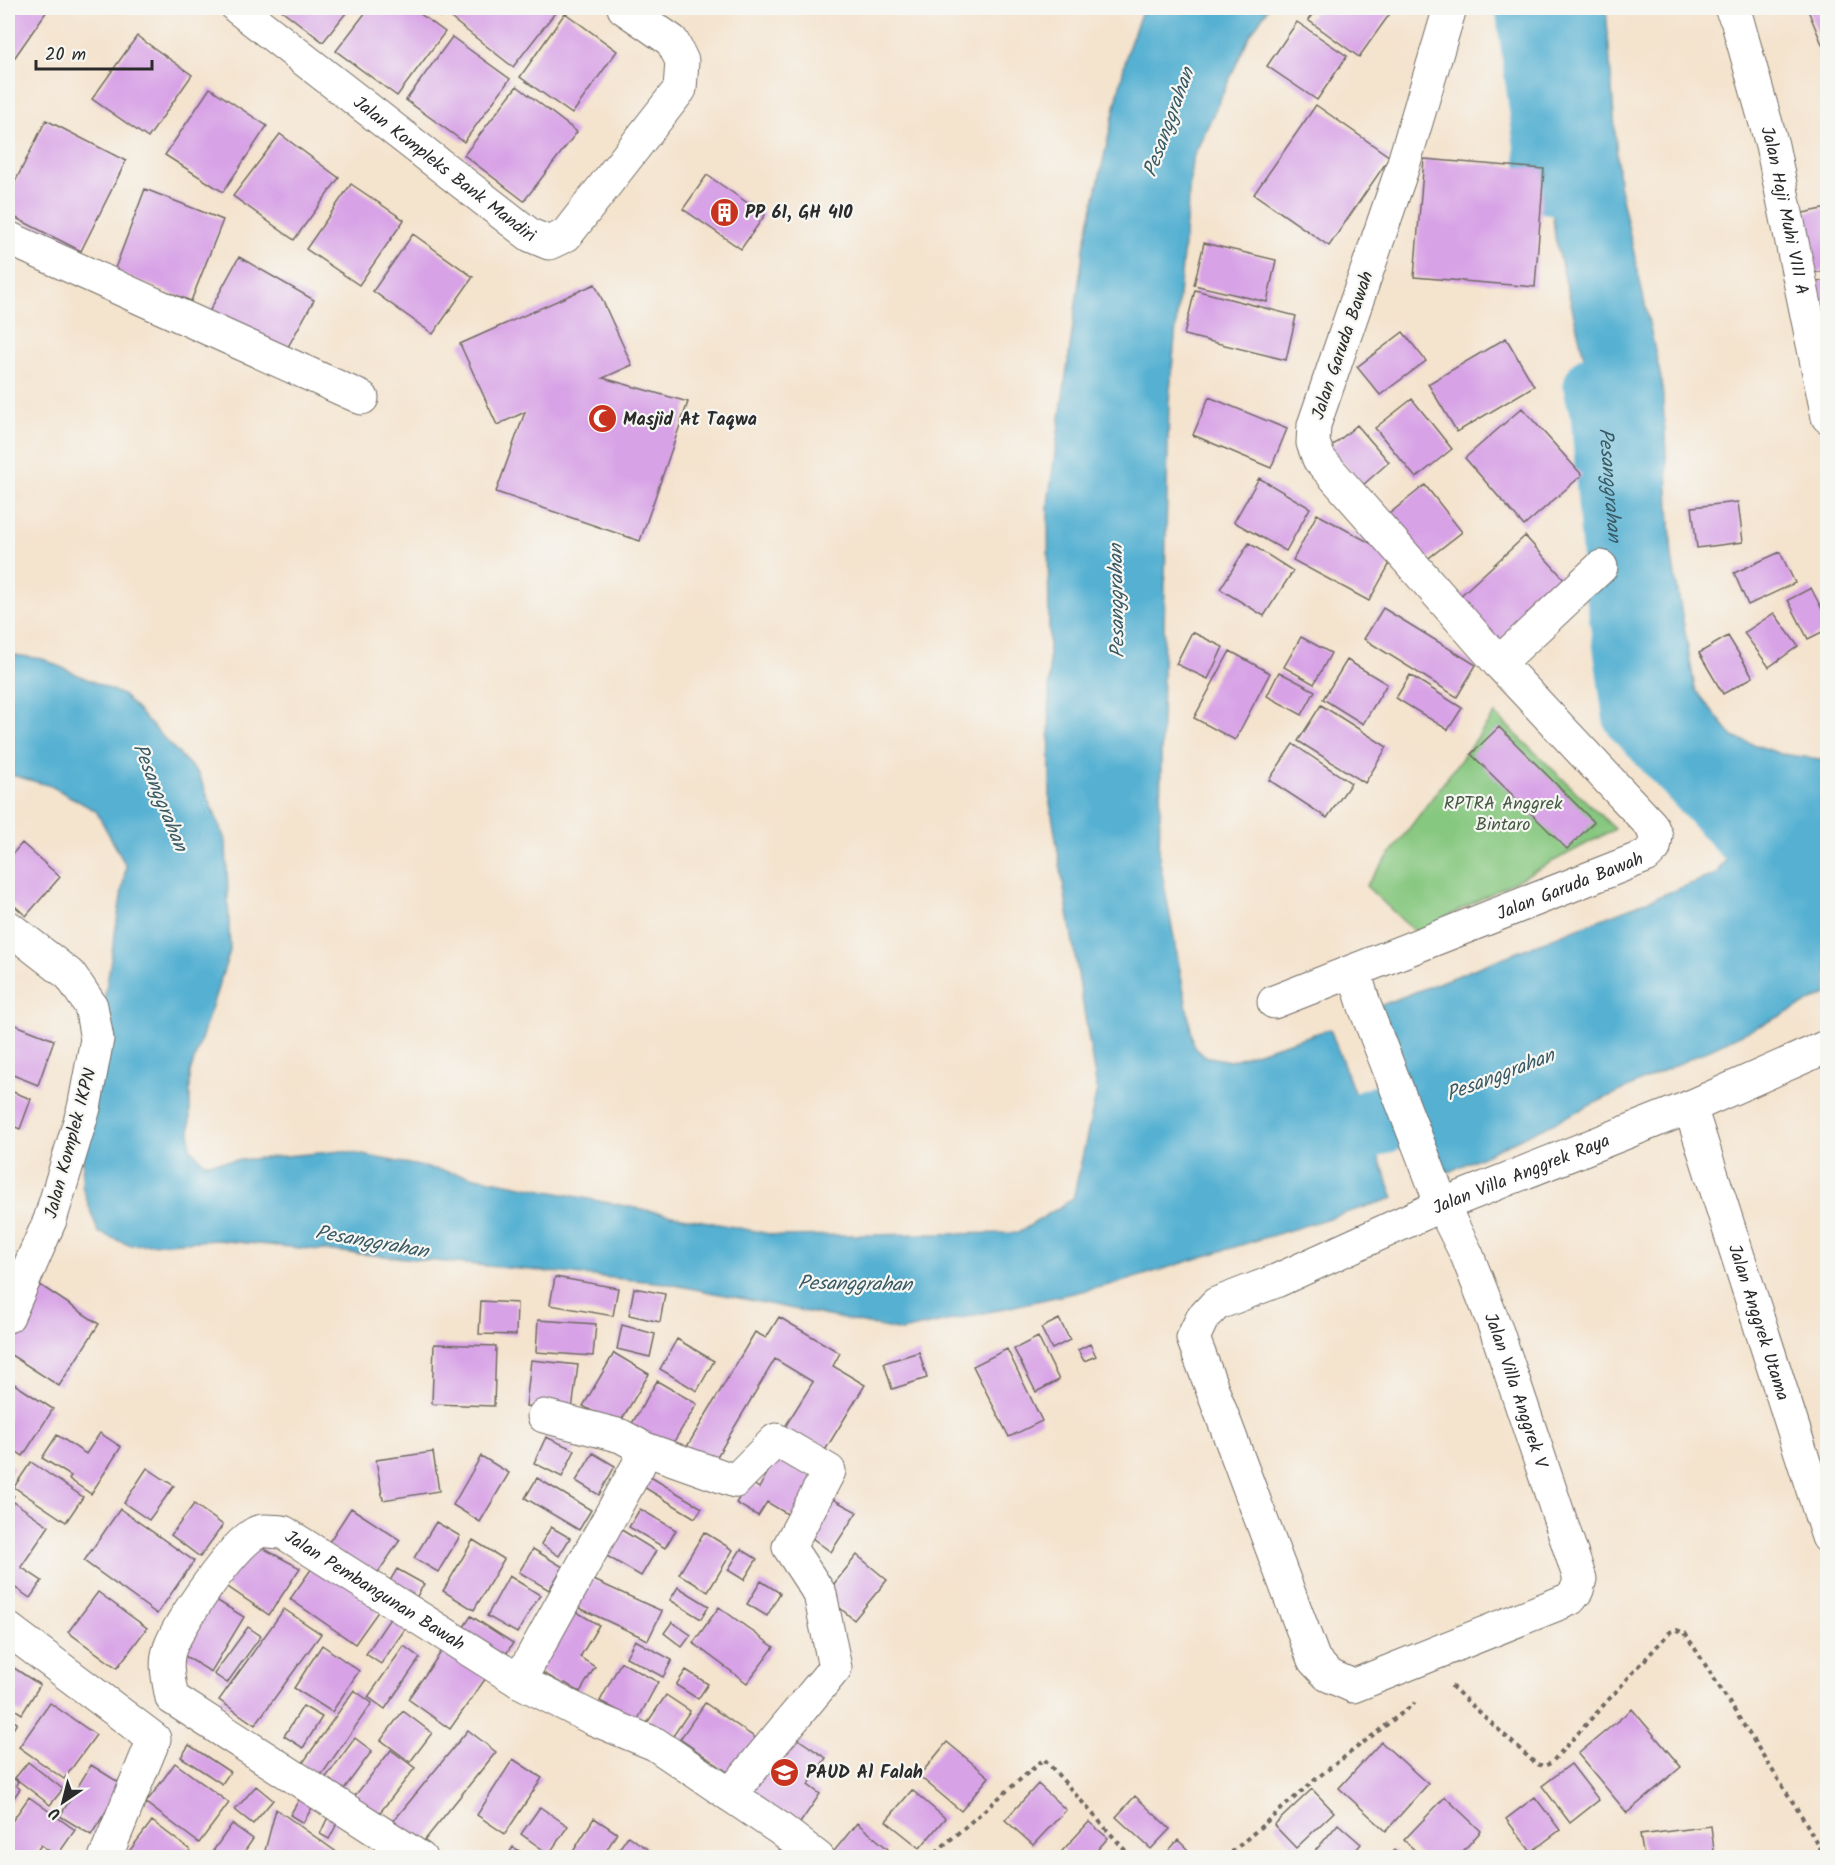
<svg xmlns="http://www.w3.org/2000/svg" width="1835" height="1865" font-family="Kalam,sans-serif">
<rect width="100%" height="100%" fill="#f6f6f2"/>
<filter id="ink" filterUnits="userSpaceOnUse"><feTurbulence type="fractalNoise" baseFrequency=".0167" numOctaves="2"/><feDisplacementMap in="SourceGraphic" scale="12" xChannelSelector="R" yChannelSelector="G"/><feConvolveMatrix kernelMatrix="1 2 1 2 8 2 1 2 1" color-interpolation-filters="sRGB"/></filter>
<filter id="wash" filterUnits="userSpaceOnUse"><feTurbulence type="fractalNoise" baseFrequency=".008" numOctaves="4" result="noise"/><feDisplacementMap in="SourceGraphic" scale="24" xChannelSelector="R" yChannelSelector="G"/><feGaussianBlur stdDeviation="1.35" result="paint"/><feColorMatrix in="noise" values="0 0 0 0 0 0 0 0 0 0 0 0 0 0 0 0 0 1.4 0 .05"/><feComposite in="paint" operator="in"/></filter>
<g filter="url(#wash)">
<rect width="100%" height="100%" fill="#f4e3cd"/>
<!-- green -->
<path fill="#87c880" stroke="#597a56" stroke-width="1.5" d="M1495,714L1615,829L1416,933L1366,886Z"/>
<!-- water -->
<path fill="#54b0d2" stroke="#406e7e" stroke-width="1.5" d="M1143,8H1268L1249,37L1192,160L1169,400L1159,857L1194,1046L1204,1056L1230,1061L1330,1029L1394,1198L1118,1283L902,1331L665,1283L217,1240L129,1245L98,1232L82,1186L84,1124L126,866L96,811L51,786L8,774V654L43,659L123,695L199,775L226,842L230,951L190,1073V1148L205,1163L342,1151L780,1236L1018,1233L1073,1199L1097,1090L1050,803L1048,504L1084,247L1128,49Z
M1526,8H1606L1619,184L1662,383L1672,558L1695,689L1733,737L1781,754L1827,760V994L1440,1176L1377,1007L1716,874L1734,847L1720,812L1645,739L1625,674L1627,569L1596,406L1555,237L1535,31Z"/>
<g fill="none" stroke-linecap="round" stroke-linejoin="round">
<!-- river -->
<g stroke="#54b0d2" stroke-width="69">
<path d="M1530,8L1553,180"/>
<path id="s1" d="M1598,387L1605,413L1618,577L1637,714L1760,848L1828,876"/>
<path d="M1277,1159L1478,1083"/>
</g>
</g>
<g id="blocks">
<!-- building -->
<path fill="#d8a3e6" d="M8,8H49L8,67Z
M279,8H350L323,42Z
M369,8H412L445,32L397,96L336,51Z
M429,8H448L441,17Z
M462,8H556L558,9L513,67L452,19Z
M1317,8H1394L1359,57L1308,20Z
M1807,8H1828V56H1827Z
M565,13L617,51L572,114L520,77Z
M1297,22L1347,56L1317,100L1267,66Z
M137,36L192,75L148,138L92,99Z
M452,37L510,79L464,142L406,100Z
M517,86L577,132L524,201L464,155Z
M210,88L267,126L223,192L165,155Z
M1316,105L1390,157L1329,246L1254,194Z
M46,120L126,161L81,251L8,214V196Z
M280,134L339,178L294,240L233,196Z
M1424,159L1544,169L1535,287L1414,277Z
M707,175L765,215L741,249L683,209Z
M351,184L404,220L359,285L306,249Z
M145,189L223,220L191,301L114,271Z
M1828,208V270L1809,274L1798,214Z
M413,234L473,277L433,334L373,291Z
M1204,243L1276,260L1267,302L1194,285Z
M239,257L314,300L284,354L209,312Z
M1828,280V349L1816,282Z
M595,284L632,365L603,378L688,402L640,541L496,492L525,412L497,425L460,344Z
M1195,290L1296,316L1286,360L1184,335Z
M1403,332L1426,361L1380,395L1357,367Z
M1506,338L1534,386L1457,432L1428,384Z
M1209,397L1287,429L1271,468L1193,435Z
M1412,399L1452,449L1416,478L1375,428Z
M1522,408L1582,475L1524,526L1465,458Z
M1357,425L1389,462L1363,485L1330,448Z
M1259,478L1310,508L1286,551L1234,522Z
M1425,485L1462,532L1421,564L1384,518Z
M1738,502L1743,542L1697,548L1692,507Z
M1317,514L1394,556L1369,601L1293,560Z
M1525,536L1565,580L1498,643L1457,599Z
M1249,543L1293,571L1264,616L1220,589Z
M1780,552L1795,583L1748,605L1734,573Z
M1811,588L1828,621V629L1808,639L1788,600Z
M1383,608L1476,665L1457,697L1364,639Z
M1774,613L1798,646L1769,667L1744,633Z
M1192,632L1223,647L1208,679L1176,664Z
M1728,636L1753,677L1723,694L1699,653Z
M1301,637L1331,653L1314,684L1284,667Z
M1230,651L1270,673L1235,740L1194,718Z
M1347,660L1387,684L1363,724L1323,699Z
M1279,672L1315,691L1302,715L1267,696Z
M1410,675L1462,708L1448,730L1396,698Z
M1321,705L1387,747L1365,783L1298,741Z
M1499,727L1594,822L1567,849L1471,754Z
M1293,744L1351,783L1327,818L1269,780Z
M22,843L60,877L26,916L8,900V859Z
M8,1022L54,1040L38,1085L8,1073Z
M8,1090L31,1099L20,1129L8,1124Z
M555,1277L618,1288L613,1316L550,1305Z
M40,1285L99,1324L59,1386L8,1353V1334Z
M634,1288L665,1294L660,1322L629,1315Z
M481,1301L517,1303L516,1335L479,1334Z
M779,1317L840,1353L833,1366L865,1385L821,1457L778,1438L813,1382L775,1359L712,1465L685,1450L755,1332L766,1338Z
M1059,1319L1070,1340L1052,1349L1041,1328Z
M538,1320L596,1324L593,1356L536,1352Z
M622,1325L655,1334L650,1357L617,1349Z
M1038,1337L1059,1380L1036,1392L1014,1349Z
M677,1339L714,1361L697,1391L660,1369Z
M434,1344L496,1346L494,1406L432,1404Z
M1090,1344L1096,1356L1084,1361L1078,1350Z
M1007,1349L1042,1421L1009,1437L973,1366Z
M919,1352L927,1378L892,1389L884,1363Z
M614,1353L649,1374L618,1426L583,1406Z
M531,1360L578,1365L572,1410L526,1406Z
M8,1380L53,1409L23,1456L8,1446Z
M657,1381L697,1404L670,1448L631,1425Z
M100,1433L121,1447L91,1494L69,1479L71,1476L42,1458L57,1435L86,1454Z
M546,1437L575,1450L562,1477L534,1463Z
M433,1452L439,1491L383,1500L376,1460Z
M593,1453L615,1466L599,1495L576,1481Z
M481,1456L509,1473L480,1522L453,1505Z
M777,1456L817,1480L794,1518L767,1502L758,1516L736,1503L749,1481L759,1488Z
M31,1462L83,1497L66,1522L14,1487Z
M8,1463L14,1468L8,1478Z
M147,1468L174,1486L149,1520L124,1503Z
M644,1473L702,1508L695,1518L637,1483Z
M537,1478L591,1510L579,1530L525,1498Z
M8,1492L14,1496L8,1506Z
M823,1494L857,1512L831,1552L804,1532Z
M14,1502L49,1526L21,1567L42,1581L30,1598L11,1585L8,1589V1512Z
M194,1504L223,1525L200,1557L171,1535Z
M351,1508L400,1540L375,1577L327,1545Z
M120,1509L194,1561L157,1614L84,1561Z
M640,1509L676,1530L665,1548L629,1527Z
M436,1522L460,1536L438,1572L414,1558Z
M551,1527L570,1538L559,1556L541,1544Z
M620,1529L656,1551L641,1576L605,1555Z
M704,1532L733,1550L708,1592L679,1574Z
M473,1540L504,1559L474,1610L443,1591Z
M253,1543L300,1568L269,1615L222,1583Z
M533,1549L563,1567L549,1590L519,1572Z
M741,1549L757,1559L744,1580L728,1570Z
M857,1555L887,1580L854,1620L825,1595Z
M317,1561L382,1606L355,1644L290,1599Z
M397,1569L424,1584L412,1605L385,1589Z
M509,1576L540,1595L517,1633L487,1616Z
M585,1576L662,1611L648,1640L573,1605Z
M761,1581L780,1593L767,1616L747,1604Z
M678,1587L709,1606L701,1619L670,1600Z
M98,1592L147,1628L117,1668L68,1632Z
M213,1598L244,1617L211,1672L180,1653Z
M568,1607L599,1625L580,1657L595,1667L580,1692L565,1683L564,1685L533,1667Z
M719,1607L774,1647L747,1683L693,1643Z
M284,1609L321,1634L255,1725L219,1700Z
M395,1611L410,1622L381,1664L366,1654Z
M471,1616L513,1643L501,1662L458,1636Z
M672,1622L691,1635L682,1647L664,1633Z
M248,1627L261,1636L227,1683L214,1674Z
M635,1640L672,1660L663,1677L626,1657Z
M322,1645L359,1671L332,1712L294,1688Z
M404,1646L420,1658L385,1709L368,1697Z
M444,1648L486,1678L450,1729L408,1699Z
M621,1662L658,1682L637,1721L600,1701Z
M8,1664L40,1685L22,1714L8,1705Z
M686,1670L708,1684L698,1699L676,1685Z
M354,1690L372,1703L320,1777L302,1764Z
M666,1695L690,1711L671,1739L647,1723Z
M50,1703L96,1735L64,1779L19,1747Z
M705,1703L757,1739L732,1775L680,1739Z
M303,1706L322,1717L303,1748L284,1736Z
M1632,1709L1681,1767L1627,1813L1578,1754Z
M403,1711L432,1733L410,1762L381,1740Z
M8,1718L17,1723L8,1737Z
M468,1730L496,1752L420,1846L392,1823Z
M786,1731L826,1758L808,1785L820,1794L798,1826L742,1787Z
M355,1738L372,1751L341,1793L324,1780Z
M947,1742L989,1777L961,1811L919,1776Z
M1381,1742L1428,1784L1386,1831L1339,1788Z
M189,1745L230,1772L222,1784L181,1757Z
M391,1750L415,1768L378,1815L354,1797Z
M513,1759L542,1778L505,1834L477,1815Z
M28,1762L63,1789L50,1805L15,1778Z
M175,1763L229,1803L199,1843L146,1803Z
M1571,1764L1599,1800L1570,1823L1542,1786Z
M91,1765L123,1785L91,1835L60,1816Z
M8,1775L18,1782L16,1785L20,1789L8,1806Z
M1038,1784L1066,1810L1033,1845L1005,1820Z
M256,1786L273,1800L253,1824L235,1810Z
M1312,1789L1334,1812L1296,1848L1274,1825Z
M912,1790L945,1818L920,1848L886,1821Z
M303,1793L316,1801L303,1823L290,1815Z
M1135,1796L1170,1829L1151,1849L1116,1817Z
M29,1797L75,1830L57,1856L41,1845L32,1858H8V1827Z
M1445,1797L1481,1831L1457,1858H1423L1404,1840Z
M1535,1797L1560,1830L1531,1852L1506,1819Z
M540,1807L568,1826L549,1854L521,1834Z
M276,1809L345,1858H263Z
M331,1811L341,1816L329,1839L320,1834Z
M594,1818L617,1833L602,1858H569Z
M152,1821L190,1850L185,1858H124Z
M1089,1822L1108,1838L1090,1858H1068L1062,1851Z
M857,1823L888,1849L881,1858H831L830,1856Z
M232,1824L253,1839L240,1858H208Z
M1338,1824L1361,1844L1349,1858H1309Z
M1711,1826L1715,1858H1644L1640,1835Z
M628,1836L649,1850L643,1858H613Z
M1178,1840L1196,1858H1162Z
M513,1847L530,1858H506Z
M1394,1850L1402,1858H1386Z
M1622,1854V1858H1607V1856Z"/>
</g>
</g>
<g filter="url(#ink)">
<use href="#blocks" fill-opacity="0" stroke="#716b64" stroke-width="1.5"/>
<g fill="none" stroke-linecap="round" stroke-linejoin="round">
<defs>
<g id="minor">
<path id="s2" d="M238,8L530,235L549,243L566,235L680,89L682,61L672,41L624,8"/>
<path d="M1450,8L1402,169L1314,425L1313,443L1319,459L1499,663"/>
<path id="s3" d="M1731,8L1737,20L1772,145L1828,417"/>
<path d="M8,238L362,398"/>
<path d="M8,927L71,976L91,1006L97,1039L84,1108L50,1220L8,1316"/>
<path id="s4" d="M1354,971L1365,1007L1442,1205L1467,1255L1497,1332L1580,1579L1577,1590L1570,1599L1353,1686L1328,1675L1314,1660L1193,1338L1202,1319L1216,1304L1276,1281L1442,1205L1690,1107L1828,1046"/>
<path id="s5" d="M1274,1002L1646,856L1654,848L1656,836L1651,825L1499,663L1601,567"/>
<path id="s6" d="M1690,1107L1828,1537"/>
<path d="M645,1449L735,1481L776,1440L829,1471L789,1547L820,1594L835,1668L730,1795"/>
<path d="M8,1629L154,1739L105,1858"/>
<path d="M519,1681L638,1466L645,1449L621,1436L544,1416"/>
<path id="s7" d="M420,1858L172,1698C169,1682 164,1664 170,1648C179,1623 233,1544 256,1533C263,1529 275,1532 283,1532L519,1681L592,1718L655,1744L779,1828L818,1858"/>
</g>
</defs>
<!-- minor casing -->
<use href="#minor" stroke="#716b64" stroke-width="35"/>
<!-- path -->
<path stroke="#716b64" stroke-width="4" stroke-dasharray="4.5 4.5" stroke-linecap="butt" d="M1451,1686L1536,1764L1544,1766L1551,1763L1670,1632L1677,1630L1685,1633L1806,1823L1819,1847L1821,1858
M929,1858L1044,1759L1132,1858
M1225,1858L1317,1778L1415,1703"/>
<!-- minor -->
<use href="#minor" stroke="#fff" stroke-width="33"/>
</g>
</g>
<!-- icons -->
<defs>
<symbol id="building-disc" viewBox="-11 -11 22 22"><circle r="9.5" fill="#c8321e" stroke="#f6f6f2"/><path d="M-4-6H4V6H1V3H-1V6H-4ZM-2.5-4.3h1.7v1.8h-1.7ZM.8-4.3h1.7v1.8H.8ZM-2.5-1h1.7V.8h-1.7ZM.8-1h1.7V.8H.8Z" fill="#fff"/></symbol>
<symbol id="mosque-disc" viewBox="-11 -11 22 22"><circle r="9.5" fill="#c8321e" stroke="#f6f6f2"/><path d="M3.5-4.9A6 6 0 1 0 3.5 4.9A5 5 0 1 1 3.5-4.9Z" fill="#fff"/></symbol>
<symbol id="school-disc" viewBox="-11 -11 22 22"><circle r="9.5" fill="#c8321e" stroke="#f6f6f2"/><path d="M0-5L7-2L0 1L-7-2ZM-4 1L0 2.5L4 1V4Q0 6-4 4Z" fill="#fff"/></symbol>
</defs>
<g fill-rule="evenodd">
<use href="#building-disc" x="708" y="196" width="33" height="33"/>
<use href="#mosque-disc" x="586" y="402" width="33" height="33"/>
<use href="#school-disc" x="768" y="1756" width="33" height="33"/>
</g>
<g text-anchor="middle" stroke-width="4.5" stroke-linejoin="round" paint-order="stroke">
<!-- street labels -->
<g font-size="18" fill="#2b2b2b" stroke="#f6f6f2">
<text dy="6" stroke="none"><textPath href="#s2" startOffset="262">Jalan Kompleks Bank Mandiri</textPath></text>
<text dy="6" stroke="none"><textPath href="#s3" startOffset="210">Jalan Haji Muhi VIII A</textPath></text>
<text transform="translate(1342 345) rotate(-71)" y="6">Jalan Garuda Bawah</text>
<text dy="6" stroke="none"><textPath href="#s5" startOffset="318">Jalan Garuda Bawah</textPath></text>
<text transform="translate(70 1143) rotate(-75)" y="6">Jalan Komplek IKPN</text>
<text dy="6" stroke="none"><textPath href="#s4" startOffset="1671">Jalan Villa Anggrek Raya</textPath></text>
<text dy="6" stroke="none"><textPath href="#s6" startOffset="226">Jalan Anggrek Utama</textPath></text>
<text dy="6" stroke="none"><textPath href="#s4" startOffset="450">Jalan Villa Anggrek V</textPath></text>
<text dy="6" stroke="none"><textPath href="#s7" startOffset="627">Jalan Pembangunan Bawah</textPath></text>
</g>
<!-- poi labels -->
<g font-size="18" font-weight="bold" fill="#2b2b2b" stroke="#f6f6f2" text-anchor="start">
<text x="745" y="218">PP 61, GH 410</text>
<text x="623" y="425">Masjid At Taqwa</text>
<text x="806" y="1778">PAUD Al Falah</text>
</g>
<!-- park labels -->
<g font-size="18" fill="#475a44" stroke="#f6f6f2">
<text x="1503" y="809">RPTRA Anggrek<tspan x="1503" dy="21">Bintaro</tspan></text>
</g>
<!-- water labels -->
<g font-size="20" font-style="italic" fill="#395a65" stroke="#f6f6f2">
<text transform="translate(1168 122) rotate(-70)" y="7">Pesanggrahan</text>
<text dy="7" stroke="none"><textPath href="#s1" startOffset="99">Pesanggrahan</textPath></text>
<text transform="translate(1116 601) rotate(-91)" y="7">Pesanggrahan</text>
<text transform="translate(161 797) rotate(68)" y="7">Pesanggrahan</text>
<text transform="translate(1500 1074) rotate(-21)" y="7">Pesanggrahan</text>
<text transform="translate(372 1241) rotate(10)" y="7">Pesanggrahan</text>
<text transform="translate(855 1283) rotate(1)" y="7">Pesanggrahan</text>
</g>
</g>
<!-- margin -->
<rect width="1835" height="1865" fill="none" stroke="#f6f6f2" stroke-width="30"/>
<!-- north arrow -->
<g transform="translate(63 1802) rotate(215)" stroke="#f6f6f2" stroke-width="4.5" paint-order="stroke">
<path d="M0-4.5L10 22L0 15L-10 22Z" fill="#2b2b2b"/>
<text y="-9" font-size="16" font-weight="bold" text-anchor="middle" fill="#2b2b2b">U</text>
</g>
<!-- scale -->
<path d="M36 60v9h116v-9" fill="none" stroke="#2b2b2b" stroke-width="3"/>
<text x="45" y="60" font-size="18" fill="#2b2b2b" stroke="#f6f6f2" stroke-width="4.5" paint-order="stroke">20 m</text>
</svg>
